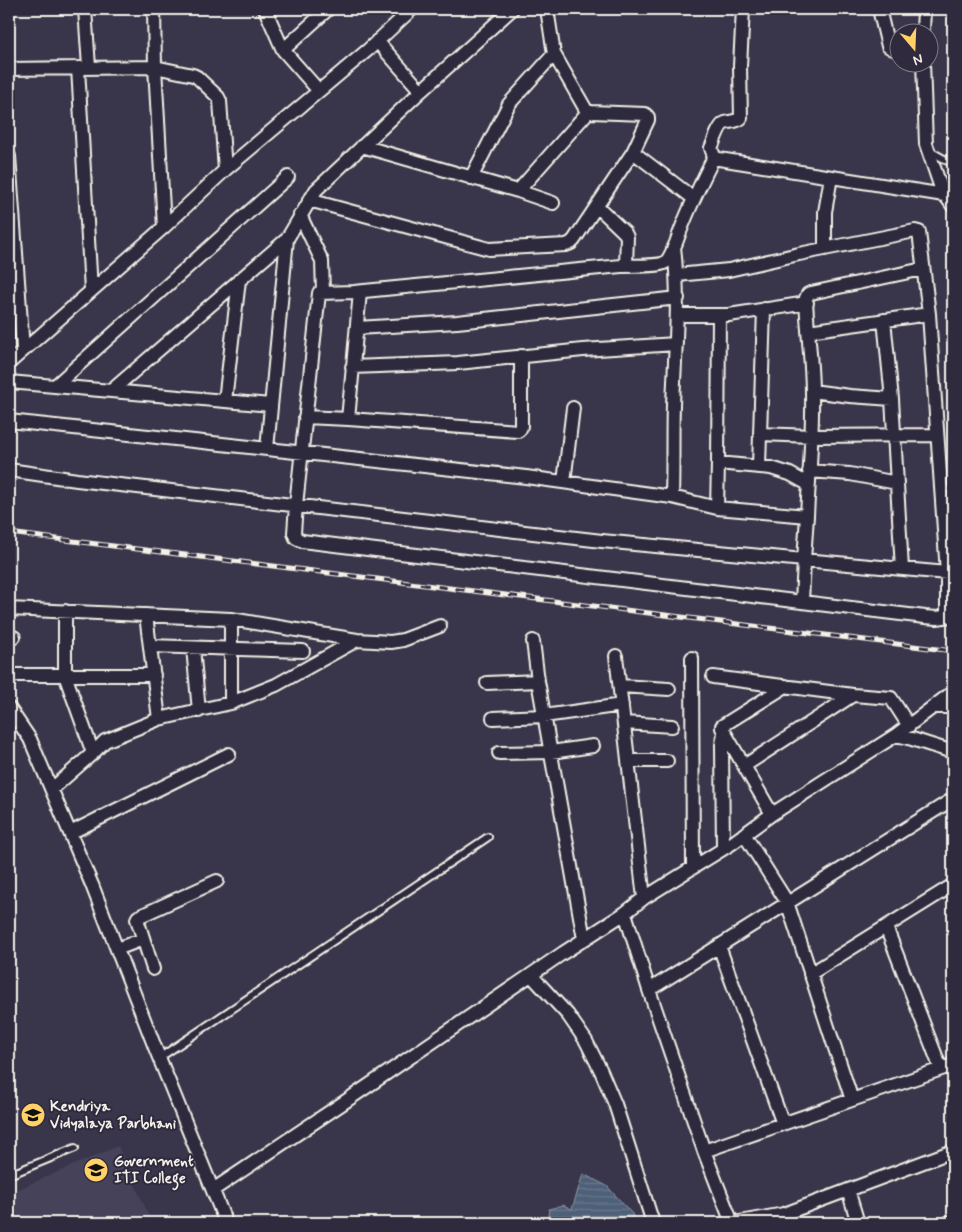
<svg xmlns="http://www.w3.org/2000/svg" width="962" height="1232" font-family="Mynerve,sans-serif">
<defs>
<pattern id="water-rules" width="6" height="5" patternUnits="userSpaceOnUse" patternTransform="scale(1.25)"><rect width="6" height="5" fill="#4e6078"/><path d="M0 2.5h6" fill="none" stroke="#68778b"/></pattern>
</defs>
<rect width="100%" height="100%" fill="#39354a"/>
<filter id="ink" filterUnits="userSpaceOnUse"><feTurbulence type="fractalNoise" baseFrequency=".02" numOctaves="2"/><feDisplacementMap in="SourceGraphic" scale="10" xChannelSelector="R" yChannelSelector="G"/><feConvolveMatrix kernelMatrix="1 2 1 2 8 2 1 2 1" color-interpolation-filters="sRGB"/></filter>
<g filter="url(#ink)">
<!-- built -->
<path fill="#45425a" d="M118,1146L152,1223H9V1193Z"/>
<!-- water -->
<path fill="url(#water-rules)" stroke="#909aa5" d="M583,1174L607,1186L633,1215L631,1223H547L549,1209L563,1205L572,1209Z"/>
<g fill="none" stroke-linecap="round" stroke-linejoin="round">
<defs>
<path id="service" d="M930,151L953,164
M159,1058L488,837
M9,1175L75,1148"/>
<path id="minor" d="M85,9L89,67
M154,9L155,67L164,227
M265,9L283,50L319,91
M879,9L888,46L893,49H900
M923,32L924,9
M283,50L328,9
M923,62L926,144L942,191L953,206
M78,68L91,290
M9,69L155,67L193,75L197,77L218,97L220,101L225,170
M421,91L512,9
M362,146L518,191L553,203
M633,152L693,198
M9,156L23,350
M715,159L711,148C714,142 719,125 725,123C731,121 736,122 741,118L740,66L743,9
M471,178L509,104L554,54
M518,191L588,112
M944,195L719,159H715L712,161C698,189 686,214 676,243C673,249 670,260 664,263C656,267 631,265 621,266L354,292L319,293L296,505L294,533L296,538L302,541L925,617L937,618L950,616
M309,200L489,249L566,245L571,243L574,240L633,152L648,120V117L645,114L591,112L586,110L554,54L547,9
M597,206L625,233L627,237L626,265
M300,215L322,261L323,292
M825,249V212L831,177
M677,275L729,270L799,254L915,231L919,232L929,314L947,573V611L948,614L953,616
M677,315H729L807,303
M884,320L892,399L902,569
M357,328L457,322L678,298
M808,331L929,314
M9,363L164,227L225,170L369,49L412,9
M352,367L458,363L583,350L676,344
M9,382L111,391L287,239
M55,386L288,177
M111,391L271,405
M812,391L850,396L892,399
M225,401L239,280
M305,417L348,419L518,431L520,429L521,426V356
M348,419L360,292
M9,421L526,477L672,497L717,508L807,516L804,560L602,541L77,480L9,470
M760,434L812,436L937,435
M267,449L287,239L316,190L421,91L377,41
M718,463L771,468L790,474L808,484
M759,466L764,309
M809,471L850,474L897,483
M564,482L573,408
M672,497C673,466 672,435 673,405C675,351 680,301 674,247
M717,508L718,463L719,315
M807,516C809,475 813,435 812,393C812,362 807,330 806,298L808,294L811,293L923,269
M802,602L804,560L947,573
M9,609L231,619L357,640L391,642L403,640L440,626
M65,611V675L93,753
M146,615L159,719
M231,619V703
M9,636L14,637
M533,641L538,681L584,939
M150,646L303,651
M193,648L199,711
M616,656L644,898
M692,658L693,866
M713,677L853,695L891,698L909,726
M9,678L16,675H154
M487,683L538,681
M620,686L669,689
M933,707H953
M9,708L30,739L92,885L156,1050L226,1223
M493,718L544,716L622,705
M624,723L672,726
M896,735L912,739L953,752
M499,753L551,752L593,746
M628,761H667
M744,766L853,695
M52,789L93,753L105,741L159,719L231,703L276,685L357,640
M772,814L722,728V726L786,686
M70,833L229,754
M744,834L787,902L852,1100
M723,848L722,745L724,733
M625,913L649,990L704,1151L732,1223
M886,927L941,1069
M719,946L783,1124
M117,949L143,939
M153,969L137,919L138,917L217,881
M810,974L953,885
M531,975L568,1015L586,1041L601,1071L615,1104L653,1223
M649,990L953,799
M704,1151L953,1065
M213,1190L343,1103L563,953L625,913L644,898L731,844L772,814L896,735L953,692
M848,1190L858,1223
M734,1223L784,1214
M784,1223V1214L953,1151
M948,1223L953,1221"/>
</defs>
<!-- service casing -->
<use href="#service" stroke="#f4f1e8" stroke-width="10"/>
<!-- minor casing -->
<use href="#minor" stroke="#f4f1e8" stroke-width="16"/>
<!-- service -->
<use href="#service" stroke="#2f2a3d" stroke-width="6"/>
<!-- minor -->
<use href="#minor" stroke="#2f2a3d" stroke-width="12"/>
<defs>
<path id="rail" d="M9,533L953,651"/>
</defs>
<!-- rail casing -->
<use href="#rail" stroke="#f4f1e8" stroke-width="5"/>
<!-- rail -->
<use href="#rail" stroke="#2f2a3d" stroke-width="3" stroke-dasharray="9" stroke-linecap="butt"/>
</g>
</g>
<!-- icons -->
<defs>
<symbol id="school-disc" viewBox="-11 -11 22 22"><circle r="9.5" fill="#ffd166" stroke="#2f2a3d"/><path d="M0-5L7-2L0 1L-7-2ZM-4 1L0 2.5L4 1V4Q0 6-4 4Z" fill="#111"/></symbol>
<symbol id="university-disc" viewBox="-11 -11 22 22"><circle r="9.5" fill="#ffd166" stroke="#2f2a3d"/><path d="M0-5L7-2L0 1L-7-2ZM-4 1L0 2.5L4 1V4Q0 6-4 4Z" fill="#111"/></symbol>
</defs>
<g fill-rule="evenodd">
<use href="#school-disc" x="19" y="1101" width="28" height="28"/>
<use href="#university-disc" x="82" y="1156" width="28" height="28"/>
</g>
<g text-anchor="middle" stroke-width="4" stroke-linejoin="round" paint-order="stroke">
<!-- poi labels -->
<g font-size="15" font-weight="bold" fill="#f4f1e8" stroke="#2f2a3d" text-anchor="start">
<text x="50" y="1111">Kendriya<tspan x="50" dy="17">Vidyalaya Parbhani</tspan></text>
<text x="114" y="1166">Government<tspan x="114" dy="17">ITI College</tspan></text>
</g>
</g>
<!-- margin -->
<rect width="962" height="1232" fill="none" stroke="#2f2a3d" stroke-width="30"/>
<rect x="15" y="15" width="932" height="1202" fill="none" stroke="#f4f1e8" stroke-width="2" filter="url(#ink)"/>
<!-- north arrow -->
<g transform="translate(914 48) rotate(161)"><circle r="24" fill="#2f2a3d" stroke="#7e7a81"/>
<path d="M0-4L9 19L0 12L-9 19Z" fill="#ffd166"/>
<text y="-8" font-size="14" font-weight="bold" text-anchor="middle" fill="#f4f1e8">N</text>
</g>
</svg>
